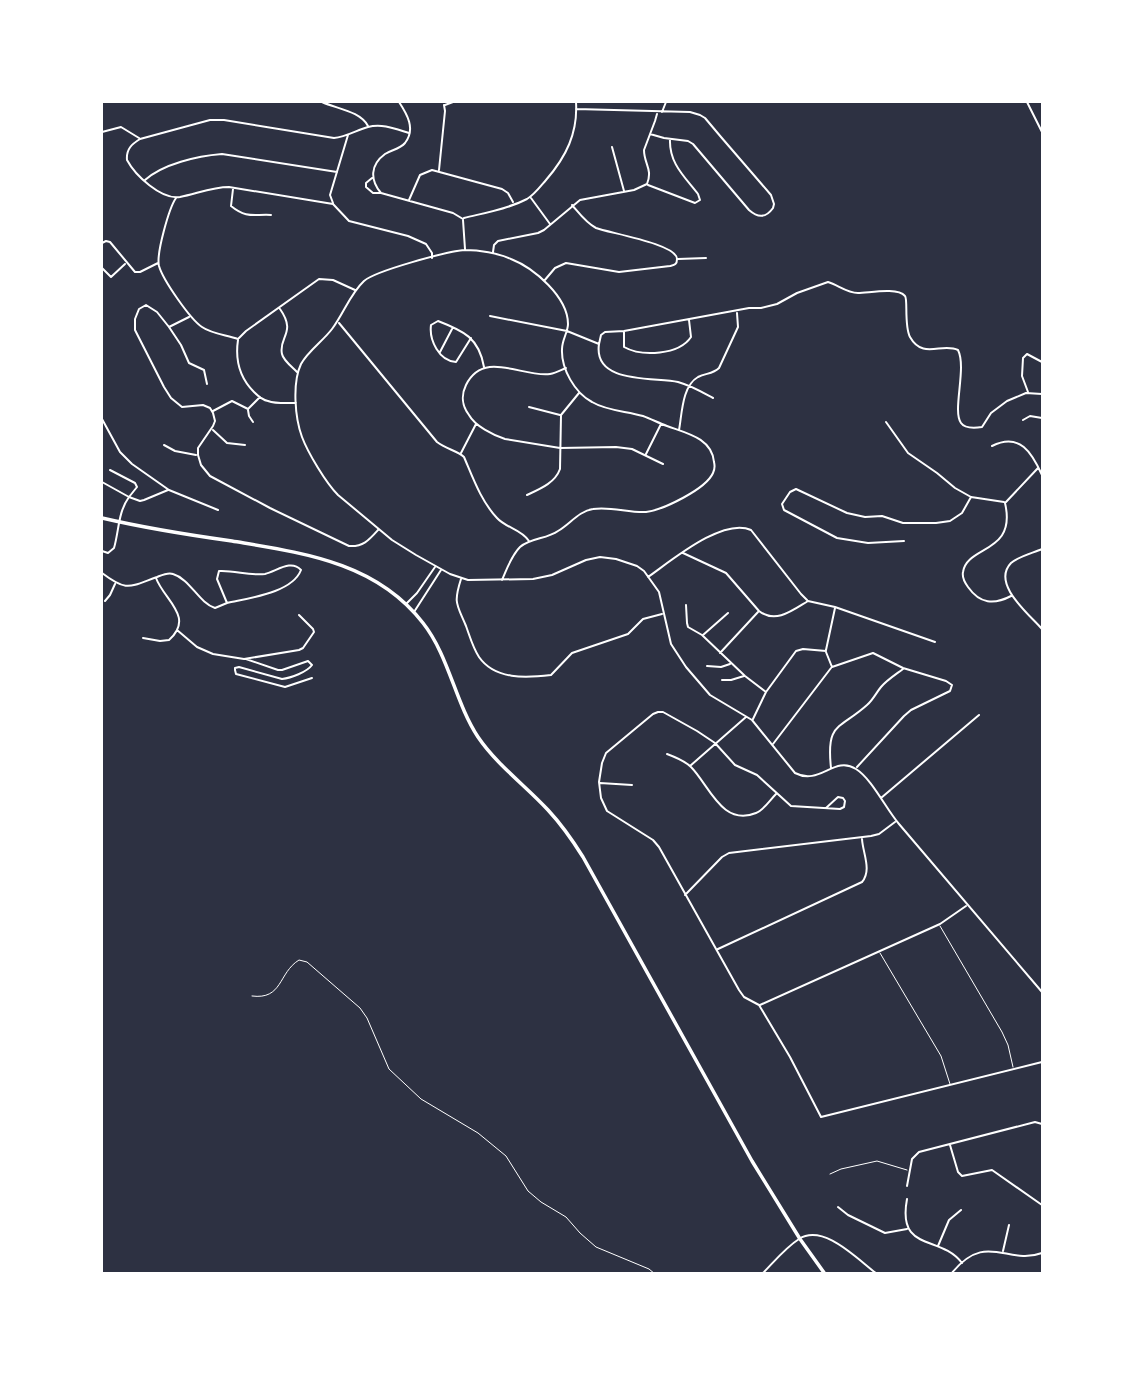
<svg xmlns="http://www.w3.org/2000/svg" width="1144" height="1375" font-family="Quicksand,sans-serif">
<rect width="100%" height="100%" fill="#2d3142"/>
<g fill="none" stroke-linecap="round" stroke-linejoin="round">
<!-- service -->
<path stroke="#fff" stroke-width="1" d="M940,926L1002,1032L1008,1045L1013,1067
M880,953L941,1056L950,1084
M252,996C283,1000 278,973 299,960L307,962L360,1008L367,1018L389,1069L421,1099L478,1133L506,1156L528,1191L541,1202L566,1217L580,1233L596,1247L649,1269L655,1274
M830,1174L841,1169L877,1161L907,1170"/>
<!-- minor -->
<path stroke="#fff" stroke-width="2" d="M322,102C337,109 360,111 368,126
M399,102C407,114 416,129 405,143C400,149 391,150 385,154C370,165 370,180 381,193L453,213L463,219
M1027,102L1042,132
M445,105L453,102
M576,109L690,112L700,115L705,118L721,137L771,195L774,204L773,208C766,218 758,218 749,210L693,144L688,141L664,138L650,134
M662,112L666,102
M102,132L121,127L139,138
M409,133C396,129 382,123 368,127C357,130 346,137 334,138L224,120H210L140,139C132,144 126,149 127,160C135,175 161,200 180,197C196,194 212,187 229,187L333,204L349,221L408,236L426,244L432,253V258
M612,147L624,191
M439,170L445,111L444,105
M372,178L366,183V187L373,193H380
M145,180C163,164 197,156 222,154L337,172
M647,184C653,169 644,164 644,150L655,121L657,114
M648,185L695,203L700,200L698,194C684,176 669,163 670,139
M233,189L231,206C247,219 254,214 271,215
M176,198C169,208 156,254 159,266C163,280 190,319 202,327C212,334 227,335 238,339
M531,198L550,224
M409,200L420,175L432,170L502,189L508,193L513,202
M333,203L330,195L348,135
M464,218C484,213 508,209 527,199C534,195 540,187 546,180C566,157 578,133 576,102
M463,220L465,249
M102,243L106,241L110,242L135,272H140L158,263
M493,252L494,245L498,241L538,233L544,230L580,200L634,190L647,184
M678,259L706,258
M102,268L111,277L125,264
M544,281L555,268L566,263L619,272L670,266C674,265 677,265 677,259C677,244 609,233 596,228C586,223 579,213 572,205
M280,309C297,333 278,337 282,354C283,360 292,367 297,372
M490,316L567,331L599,344C593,384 653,377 678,382C690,385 702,392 713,398
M339,323L437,442C446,449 458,451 464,457C473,478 481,501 497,518C506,528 521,529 529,541
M169,327L189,317
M624,332V347C642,357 679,355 691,337L689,320
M239,338L246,331L319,279L333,280L355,290
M471,338L456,362C439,361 429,340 431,325L438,321C464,331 479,338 484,367
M238,340C235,360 239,377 254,392C258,396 262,400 268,401C276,404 287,403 296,403
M599,344L601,335L605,332L624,331L749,308H761L777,304L797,293L828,282C838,285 847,293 858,293C869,293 897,287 905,296C908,299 904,326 910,337C923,360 942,342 958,350C967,368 952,411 961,423C965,429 975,428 982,427L991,413L1007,401L1026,393L1042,394
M440,352L452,329
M566,368C561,370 556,373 550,374C523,378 484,349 466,385C461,395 462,406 469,415C475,426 493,435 505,439L560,448L616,447L632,449L663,464
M207,384L204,370L189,363L181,345L169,327L157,312L146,305L139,309L135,319V330L164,387L171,398L182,407L203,405L210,408L213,413L215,421L213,426L198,448V455L201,465L210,476L270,508L349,546C363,547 369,540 378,530
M1028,392L1022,376L1023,358L1027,354L1042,362
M529,407L560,415
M248,410L249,416L253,422
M213,411L232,401L248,409L260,397
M102,419L120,452L132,464L169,490L218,510
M1023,420L1030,416L1042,418
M886,422L908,453L937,473L955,488L971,497L1004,502
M213,430L227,443L245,445
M679,430C682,414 682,386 698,377C706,373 713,374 719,368L738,327L737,313
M164,445L175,451L196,455
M992,446C1020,432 1032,453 1042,475
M461,453L476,424
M646,454L661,424
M102,482L129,497L137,487L135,483L110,470
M527,495C540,489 555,483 560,469L561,415L579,393
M1006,502L1038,468
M1005,503C1017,554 967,545 963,572C962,577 965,583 968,587C980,604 994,605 1011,596
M904,541L868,543L837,538L784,510L782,504L790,492L796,489L847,513L865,517L882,516L903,523H936L950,521L962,513L971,497
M1042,549C1033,553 1019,556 1011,563C991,584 1029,614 1042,629
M102,551L108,553L114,548C119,531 118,512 129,497L140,501L144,500L168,490
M683,553L726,573L759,611C776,624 793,610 808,601L835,607L935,642
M102,573C127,592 129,587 157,577C162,575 168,572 173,574C190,579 199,603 215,608L227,603L217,579L219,571C234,570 250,576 265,574C277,571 291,559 301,570C292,593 249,598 227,603
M648,577C671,561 723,517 751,530L801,594L807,600
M461,579C453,604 457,604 466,626C470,637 473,648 479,657C495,680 526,678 551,675L572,653L628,634L643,619L662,614
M502,580C507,569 511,556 520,547C530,538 547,539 558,531C570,524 579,511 593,509C610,506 629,513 646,512C663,510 706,489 713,473C715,469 715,466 714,462C712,438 686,433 667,426C659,423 651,419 643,416C626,411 607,411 592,402C575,393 561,369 562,349C562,340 568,332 568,324C568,297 534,268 511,259C498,253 479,250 465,250C448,251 375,271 364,281C350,294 344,313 332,329C323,341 308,351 301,364C292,383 295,418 302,437C308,453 326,483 338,495L392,540L416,555L450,574L468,580L533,579L552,575L586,560L600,557L616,559L637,566L644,571L659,592L671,644L686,667L710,695L752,720L795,773C820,786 834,755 856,769C872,779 886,809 899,824C947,880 995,936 1042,992
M105,601L110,595L115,584
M406,604L417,593L435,567
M686,605L687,623L688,627L702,635L745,676L766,692
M414,612L441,570
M177,630L197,647L213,654L244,659L299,650L303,648L314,632L313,629L299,615
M703,635L728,613
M143,638L160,641L169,640C195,617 164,600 156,578
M826,650L835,608
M826,652L832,667
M720,653L758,612
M246,659L278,670H282L308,661L312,665C307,672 291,678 282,679L239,667L235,668V670L236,674L285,687L312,678
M707,666L721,667L730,664
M832,667L873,653L903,668L946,681L952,685L950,691L911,710L904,716L857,767
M722,680H731L744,676
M753,719L766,692L796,651L803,649L826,651
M773,744L831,668
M667,754C675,757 685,761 691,767C709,785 722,827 756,813C764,810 770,800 776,794
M690,766L746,717
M831,768C826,722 839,730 867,705C873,700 876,693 881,687C887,680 895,675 903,669
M600,783L632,785
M881,798L979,715
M826,808L838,797L843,798L845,801L844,807L840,809L791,806L757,775L735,765L715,743L697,731L663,712H658L653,714L606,753L602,763L599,782L601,798L607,811L653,840L659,847L739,990L744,997L759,1005L790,1057L821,1117L1042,1062
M685,895L722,857L729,853L871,836L879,834L895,822
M718,949L862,882C872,870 863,854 862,839
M760,1005L940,924L966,906
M950,1145L958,1172L962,1176L992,1170L1042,1205
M907,1186L912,1159L919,1152L1035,1122L1042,1124
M907,1199C897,1253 940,1234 962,1263
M838,1207L848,1215L885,1233L907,1229
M938,1246L949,1220L961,1210
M1003,1251L1009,1225
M762,1274C774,1262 785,1248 799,1239C824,1223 858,1260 877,1274
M951,1274C986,1230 1007,1266 1042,1253"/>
<!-- trunk -->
<path stroke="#fff" stroke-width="3.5" d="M102,518C145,528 189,535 232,541C303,553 376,562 423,623C449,656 455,702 478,737C497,765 526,786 548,810C562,825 573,841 583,857L752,1161L800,1239L825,1274"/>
</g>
<!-- border -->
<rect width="1144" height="1375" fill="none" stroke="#ffffff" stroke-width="206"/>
</svg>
